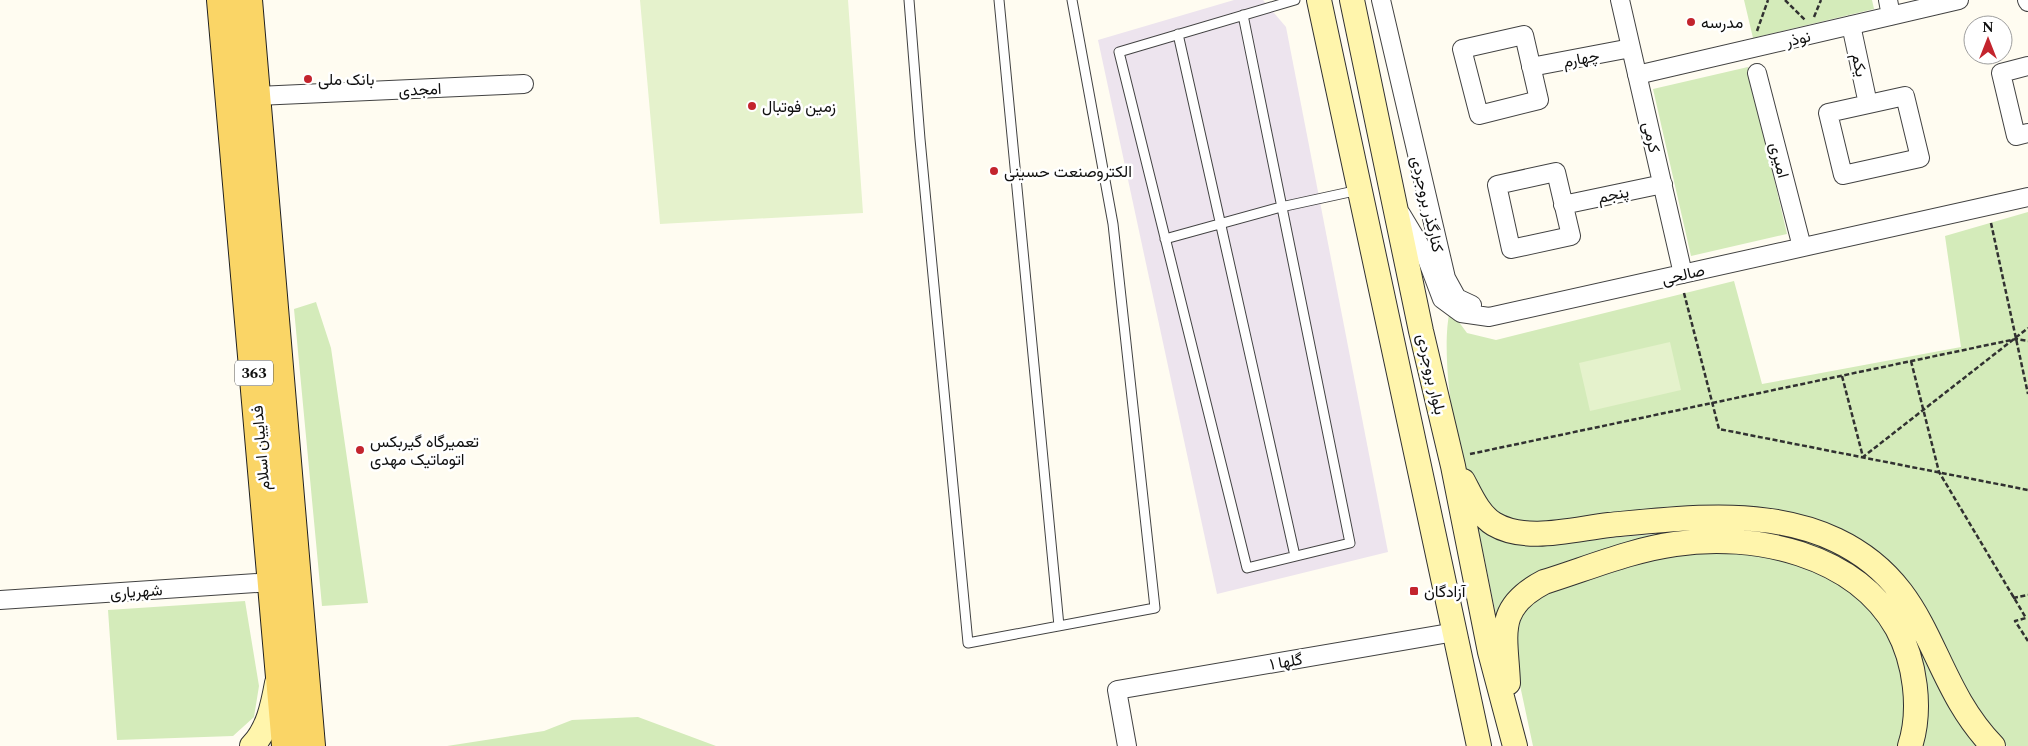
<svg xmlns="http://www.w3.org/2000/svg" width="2028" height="746" font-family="Spectral,Vazirmatn,serif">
<rect width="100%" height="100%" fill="#fffcf1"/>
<!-- industrial -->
<path fill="#ede4ee" d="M1234,0H1263L1286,27L1388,552L1217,594L1098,40Z"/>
<!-- green -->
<path fill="#d4ebba" d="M1744,0H1872L1874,9L1753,38Z
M1748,67L1787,234L1691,256L1653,89Z
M2028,212V746H2007L1972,707L1938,635L1816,523L1533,526C1522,523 1501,521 1493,514C1486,508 1474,496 1471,487C1454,448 1440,351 1450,310L1467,333L1496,340L1734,281L1762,384L1961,347L1945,236Z
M316,302L331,348L368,603L322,606L294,309Z
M1742,525L1835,548L1887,587L1979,746H1919L1905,626L1778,540L1586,558L1499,630L1478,527C1521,554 1687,530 1742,525Z
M1680,552L1772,554L1836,581L1867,606L1895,640L1907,690L1902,746H1533L1512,648L1515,620L1535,595Z
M245,601L259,686L254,717L233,736L117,740L108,610Z
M638,717L716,746H447L544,731L572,720Z"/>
<!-- pitch -->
<path fill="#e5f2cc" d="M640,0H848L863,213L660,224Z
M1670,342L1681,390L1590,411L1579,363Z"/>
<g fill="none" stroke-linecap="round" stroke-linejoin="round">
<defs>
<path id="lane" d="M909,0L920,139L968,643L1155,608L1113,224L1072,0
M999,0L1059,626
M1243,15L1350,543L1247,568L1119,52L1295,0
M1178,34L1295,556
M1165,239L1281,207L1359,190"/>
<path id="street" d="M1381,0L1446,278L1457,298L1472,305
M1620,0L1683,274
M1888,0L1891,16
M2027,0L2028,2
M1851,25L1868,104
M1524,35L1539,100L1479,115L1462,49Z
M2028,66L2001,73L2016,136L2028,133
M1531,67L1631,48
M1757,73L1802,247
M1637,75L1959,0
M257,96L524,84
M1905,96L1920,158L1843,175L1828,113Z
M1556,172L1571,236L1511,249L1497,185Z
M1563,205L1663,184
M1401,214L1425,254L1442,299L1461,313L1489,317L2028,197
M0,600L272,582
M1127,746L1117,690L1455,632"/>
<path id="secondary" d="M1319,0L1479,746
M1352,0L1421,331L1453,466L1490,652L1515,746
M1463,481C1471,496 1479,515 1494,524C1526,543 1574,529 1609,525C1683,518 1767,507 1836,540C1935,587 1926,677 1993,746
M1508,683C1506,635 1494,608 1544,582C1586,569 1631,550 1675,544C1754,532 1855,554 1897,628C1915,661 1922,709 1910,746
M252,746C268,730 273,705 277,683"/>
<path id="primary" d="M221,0L286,746
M248,0L311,746"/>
</defs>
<!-- lane casing -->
<use href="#lane" stroke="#424242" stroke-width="11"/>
<!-- street casing -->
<use href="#street" stroke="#424242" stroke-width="20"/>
<!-- secondary casing -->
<use href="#secondary" stroke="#313131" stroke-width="26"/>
<!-- primary casing -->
<use href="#primary" stroke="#202020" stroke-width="30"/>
<!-- path -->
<path stroke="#313131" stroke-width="2.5" stroke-dasharray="5 2.5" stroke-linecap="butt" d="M1785,0L1805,20
M1814,17L1821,0
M1757,31L1768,0
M1991,223L2028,394
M1684,293L1719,429L2028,490
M1911,361L1939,472L2026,618L2015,621L2028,641
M1842,376L1863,457L2028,328
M1470,454L2016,339L2028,341
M2013,598L2028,595"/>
<!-- lane -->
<use href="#lane" stroke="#fff" stroke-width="9"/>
<!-- street -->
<use href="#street" stroke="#fff" stroke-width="18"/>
<!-- secondary -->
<use href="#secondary" stroke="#fff5ac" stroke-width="24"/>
<!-- primary -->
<use href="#primary" stroke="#fad566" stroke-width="28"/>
</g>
<!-- markers -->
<g fill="#c3242d" stroke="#fff" stroke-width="2">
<circle cx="1691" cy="22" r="5"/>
<circle cx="308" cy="79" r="5"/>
<circle cx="752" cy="106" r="5"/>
<circle cx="994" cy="171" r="5"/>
<circle cx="360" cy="450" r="5"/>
<rect x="1409" y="586" width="10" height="10" rx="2.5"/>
</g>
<g text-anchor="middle" stroke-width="5" stroke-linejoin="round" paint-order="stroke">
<!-- shield labels -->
<rect fill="#fff" stroke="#575757" stroke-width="1" x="235" y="360.5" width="38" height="25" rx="4"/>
<g font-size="15" font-weight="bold" fill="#0f0f0f">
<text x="254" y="378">363</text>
</g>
<!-- poi labels -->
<g font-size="16" fill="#0f0f0f" stroke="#fff" text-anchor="start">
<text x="1701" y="28">مدرسه</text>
<text x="318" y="85">بانک ملی</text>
<text x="762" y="112">زمین فوتبال</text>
<text x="1004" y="177">الکتروصنعت حسینی</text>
<text x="370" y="447">تعمیرگاه گیربکس<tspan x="370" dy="18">اتوماتیک مهدی</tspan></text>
<text x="1424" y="597">آزادگان</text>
</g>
<!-- street labels -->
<g font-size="16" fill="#0f0f0f" stroke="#fff">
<text transform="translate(1798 38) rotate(-13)" y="6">نوذر</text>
<text transform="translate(1581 58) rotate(-11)" y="6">چهارم</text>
<text transform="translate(1860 65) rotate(78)" y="6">یکم</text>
<text transform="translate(420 89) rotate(-3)" y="6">امجدی</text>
<text transform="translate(1652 137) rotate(77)" y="6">کرمی</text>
<text transform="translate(1780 160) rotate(76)" y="6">امیری</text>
<text transform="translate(1613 194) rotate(-12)" y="6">پنجم</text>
<text transform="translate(1428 204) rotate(77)" y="6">کنارگذر بروجردی</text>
<text transform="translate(1683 274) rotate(-13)" y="6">صالحی</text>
<text transform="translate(1432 374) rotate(77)" y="6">بلوار بروجردی</text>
<text transform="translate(260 448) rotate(-95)" y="6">فداییان اسلام</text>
<text transform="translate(136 591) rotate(-4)" y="6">شهریاری</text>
<text transform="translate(1286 661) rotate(-10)" y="6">گلها ۱</text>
</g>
</g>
<!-- north arrow -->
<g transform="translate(1988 40)"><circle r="24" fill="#ffffff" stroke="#9f9f9f"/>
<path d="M0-4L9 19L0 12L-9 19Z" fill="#c3242d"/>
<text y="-8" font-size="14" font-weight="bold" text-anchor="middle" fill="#0f0f0f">N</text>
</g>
</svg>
